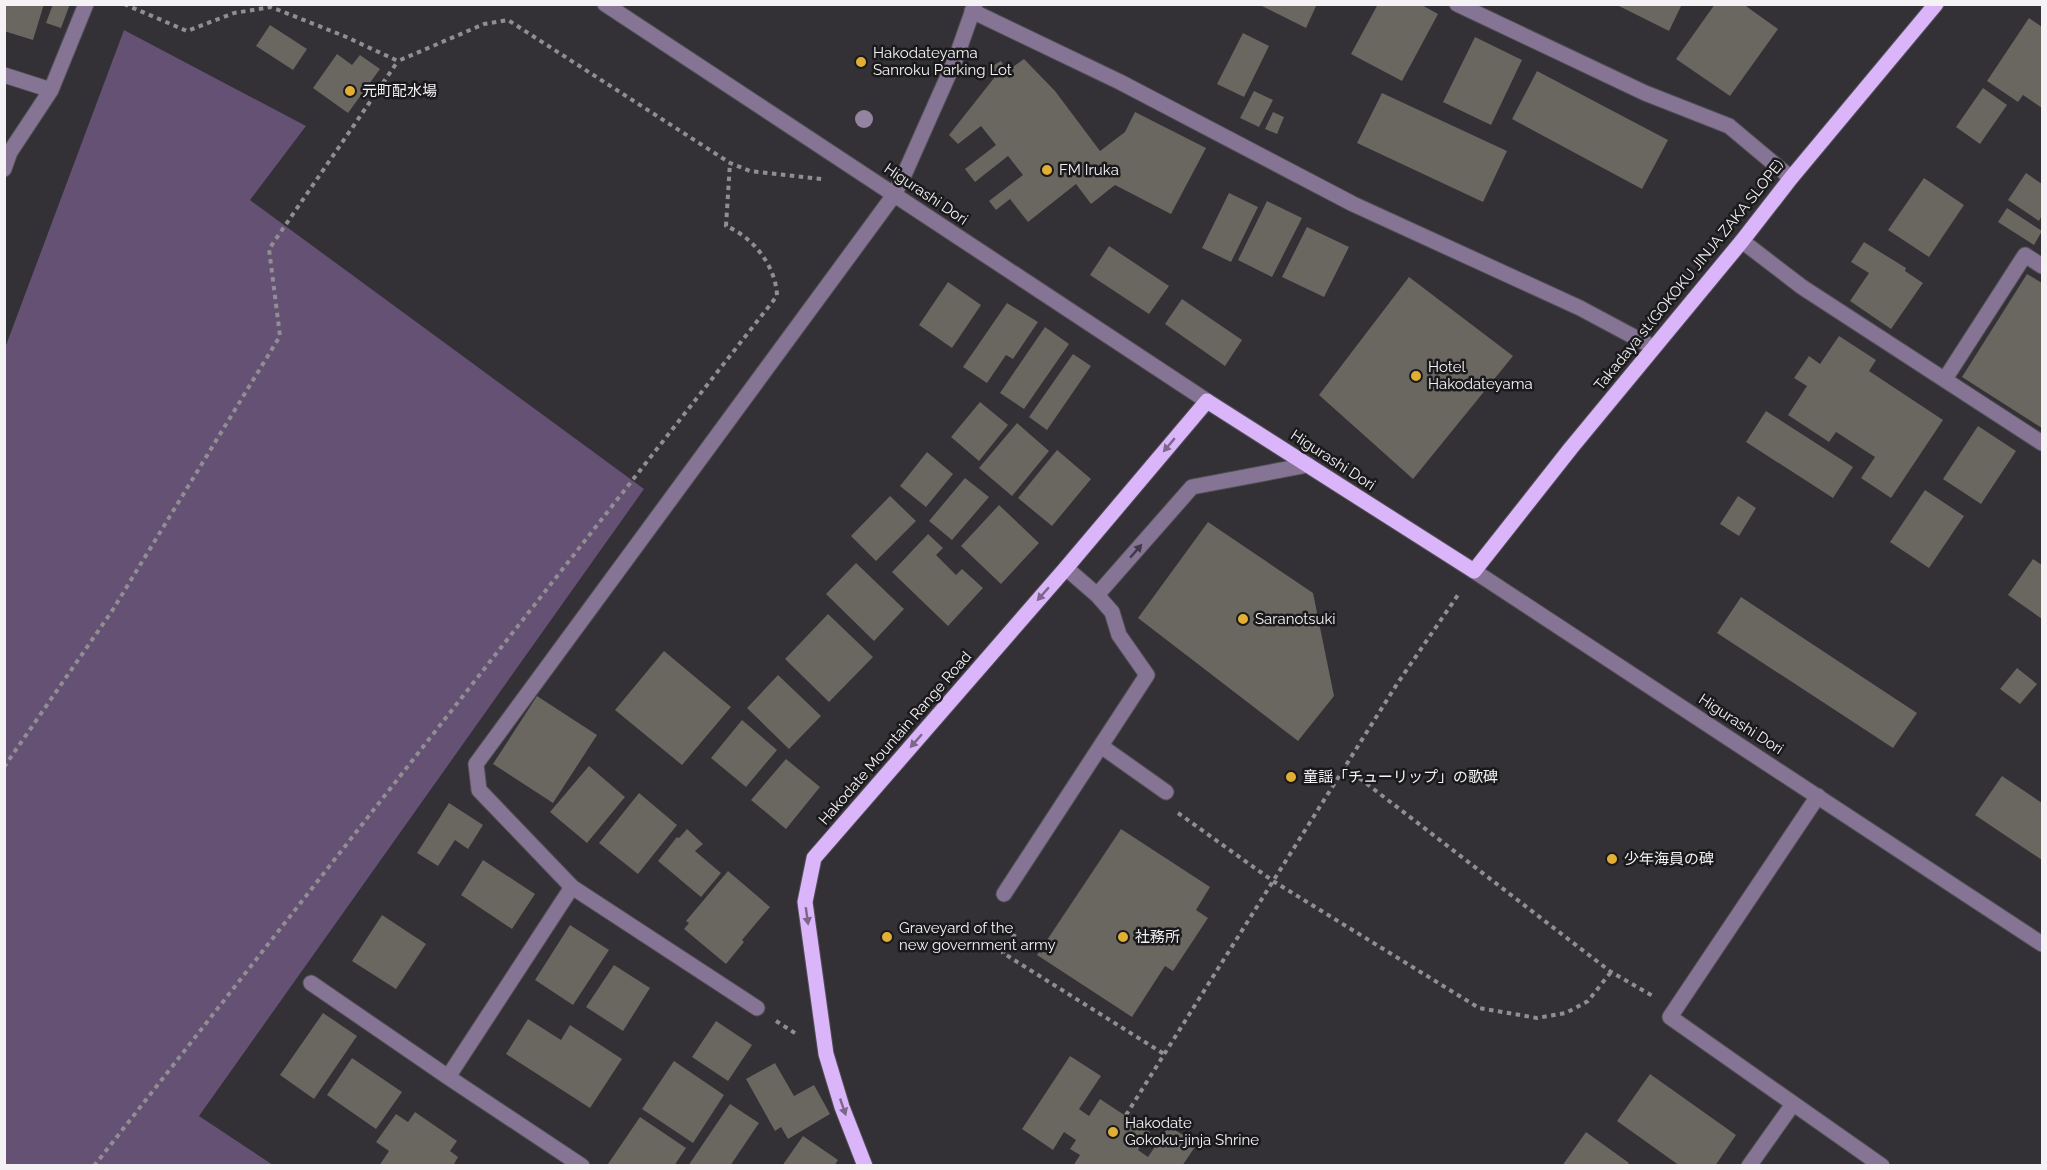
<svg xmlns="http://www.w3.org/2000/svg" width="2047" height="1170" font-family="Raleway,'Noto Sans JP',sans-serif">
<rect width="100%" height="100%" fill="#333036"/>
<!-- forest -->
<path fill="#645174" d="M124,30L306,126L250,200L644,489L199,1116L273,1165H5V348Z"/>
<!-- building -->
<path fill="#6a6660" d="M4,4H44L33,40L4,31Z
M53,4H70L61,28L46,23Z
M1263,4H1317L1306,28L1262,6Z
M1378,4H1420L1438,14L1402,81L1351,54Z
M1615,4H1682L1669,31Z
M1715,4H1743L1778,29L1730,96L1676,59Z
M2029,18L2042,27V108L2023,95L2018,102L1987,81Z
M270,25L307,49L293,70L256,46Z
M1243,33L1269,46L1244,97L1217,84Z
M1475,37L1522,60L1491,125L1443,102Z
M337,54L352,65L360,55L380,69L348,113L313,88Z
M1024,59L1055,91L1100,151L1125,132L1135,112L1206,148L1171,214L1115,185L1091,204L1076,184L1028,222L1010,199L996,210L989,201L1023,175L1008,156L975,182L965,169L996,145L981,126L958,144L949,135L994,78L989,68L1001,61L1007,71Z
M1537,71L1668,140L1642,189L1512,119Z
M1983,88L2007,105L1980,144L1956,127Z
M1254,91L1273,100L1259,127L1240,118Z
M1382,93L1507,151L1483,202L1357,143Z
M1273,112L1284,117L1277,134L1265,129Z
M2026,173L2042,184V215L2039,221L2008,200Z
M1924,178L1964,205L1929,257L1888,230Z
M1229,193L1258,207L1231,262L1202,248Z
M1267,201L1302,218L1272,277L1238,260Z
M2007,208L2042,231L2034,245L1998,222Z
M1307,227L1349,247L1324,297L1282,277Z
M1864,242L1906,268L1905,271L1923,283L1891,329L1850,301L1869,273L1851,262Z
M1109,246L1169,286L1149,314L1090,275Z
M2027,274L2042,283V428L1962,377Z
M1409,277L1513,356L1413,479L1319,395Z
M948,282L981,305L952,348L919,325Z
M1182,299L1242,340L1225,366L1165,324Z
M1007,303L1038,322L1013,359L1006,355L987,383L963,367Z
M1045,327L1069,344L1024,409L1000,393Z
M1839,336L1876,360L1869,371L1943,420L1891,498L1861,478L1875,457L1836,432L1829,442L1788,415L1807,386L1794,378L1809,356L1820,364Z
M1073,354L1091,366L1047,430L1029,417Z
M980,402L1008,425L979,461L951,437Z
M1766,411L1853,467L1833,498L1746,442Z
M1017,423L1049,451L1012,496L979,468Z
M1978,426L2016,451L1981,504L1943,479Z
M1057,450L1091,479L1052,526L1018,498Z
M927,452L953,474L926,507L900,486Z
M965,478L989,497L952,540L929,521Z
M1925,490L1964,516L1929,568L1890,542Z
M890,496L916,521L876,561L851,536Z
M1738,496L1756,508L1739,536L1720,524Z
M999,505L1039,543L1001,584L961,546Z
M1208,522L1313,593L1334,696L1298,741L1138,618Z
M928,534L943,548L936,555L956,575L962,569L983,588L948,626L892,572Z
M2033,559L2042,565V619L2008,595Z
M856,563L904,609L874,641L826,594Z
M1741,597L1917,713L1893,748L1717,633Z
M828,614L873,657L829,702L785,659Z
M664,651L731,707L682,765L615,710Z
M2017,668L2037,684L2020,704L2000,689Z
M778,675L821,716L789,749L747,708Z
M537,696L597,735L553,803L493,764Z
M742,720L777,750L746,787L711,758Z
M786,759L820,787L786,829L751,800Z
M589,766L625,797L587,843L550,812Z
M2002,776L2042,803V860L1975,815Z
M639,793L677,825L638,874L599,843Z
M449,803L483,825L468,849L455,840L438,866L417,853Z
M687,829L703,844L695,851L721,873L701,897L658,861L677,837L679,838Z
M1121,829L1210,887L1196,910L1208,918L1173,971L1165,966L1132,1017L1037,955Z
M483,860L535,894L512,929L461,895Z
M728,871L770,907L742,940L744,942L726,964L684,929L689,923L686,921Z
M382,915L426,944L396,989L352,961Z
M570,925L609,950L573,1005L535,980Z
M614,965L650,988L623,1031L586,1007Z
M323,1013L357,1036L314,1099L280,1075Z
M528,1019L561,1040L570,1025L622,1059L590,1108L506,1054Z
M716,1021L752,1045L728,1081L692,1057Z
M1070,1056L1101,1076L1079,1109L1089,1116L1100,1099L1150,1132L1138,1150L1148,1157L1169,1126L1197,1144L1182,1166H1073L1080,1155L1070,1149L1076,1140L1064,1132L1053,1150L1022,1129Z
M352,1058L402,1092L376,1129L327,1095Z
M674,1061L724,1095L693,1143L642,1109Z
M775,1063L794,1096L814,1085L830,1114L788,1139L781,1127L775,1131L746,1079Z
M1650,1074L1736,1135L1715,1166H1680L1617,1121Z
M730,1104L759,1123L730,1166H688Z
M415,1112L457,1141L450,1151L458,1157L453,1166H379L389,1151L376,1142L396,1114L408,1122Z
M640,1117L686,1148L674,1166L608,1164Z
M1586,1132L1629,1163L1627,1166H1562Z
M803,1136L838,1160L834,1166H782Z"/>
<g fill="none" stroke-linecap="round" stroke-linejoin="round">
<defs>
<path id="minor" d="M605,4L1207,401
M1457,4L1645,93L1729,126L1791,178
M972,11L1120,82L1353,204L1580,308L1653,347
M4,75L51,90
M4,169L10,152L51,90L86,4
M1742,241L1802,287L2042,443
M1945,379L2025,255L2042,266
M1474,571L2042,944
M1097,595L1192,487L1308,465
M1101,746L1166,792
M1818,796L1670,1017L1882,1166
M1004,894L1147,675L1119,635L1112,612L1097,595L1066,568
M311,983L448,1077L582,1166
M757,1008L572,887L479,790L476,764L894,195L904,175L956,58L975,4
M448,1077L572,887
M1749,1166L1793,1104"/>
<path id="major" d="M865,1166L842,1107L826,1054L805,902L814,858L1066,568L1207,401L1474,571L1571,448L1742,241L1791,178L1936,4"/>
</defs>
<!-- minor casing -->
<use href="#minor" stroke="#524f55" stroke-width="17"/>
<!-- major casing -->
<use href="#major" stroke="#524f55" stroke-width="17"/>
<!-- path -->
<path stroke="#918e93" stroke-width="4" stroke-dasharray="4.5 4.5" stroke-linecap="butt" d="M124,4L187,31L234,13L271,7L344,36L398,61L484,24L508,20L730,163L750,171L822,179
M4,767L112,611L280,336L269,249L398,61
M1345,767L1611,972L1653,996
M1178,813L1273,881L1479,1008L1537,1018L1566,1013L1588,1001L1611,972
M1015,934L1003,953L1164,1054
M776,1021L798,1035
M1126,1115L1397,684L1460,592
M94,1166L777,296C776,266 753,237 726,226L730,163"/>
<!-- minor -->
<use href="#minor" stroke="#867495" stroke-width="15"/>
<!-- major -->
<use href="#major" stroke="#dbb5fa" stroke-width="15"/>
</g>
<!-- trees -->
<circle fill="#9484a2" cx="864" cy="119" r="9"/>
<!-- one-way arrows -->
<defs><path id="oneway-solid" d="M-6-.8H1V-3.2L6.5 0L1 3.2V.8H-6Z" transform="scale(1.5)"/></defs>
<g fill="#7a678a">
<use href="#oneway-solid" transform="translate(1169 445) rotate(130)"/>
<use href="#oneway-solid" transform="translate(1043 594) rotate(131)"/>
<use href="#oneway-solid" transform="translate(916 741) rotate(131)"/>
<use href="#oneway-solid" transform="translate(807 916) rotate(82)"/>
<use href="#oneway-solid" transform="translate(843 1107) rotate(71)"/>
</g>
<use fill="#403946" href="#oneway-solid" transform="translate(1136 551) rotate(-49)"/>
<!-- markers -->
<g fill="#e1af34" stroke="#1a191b" stroke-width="2">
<circle cx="861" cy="62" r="6"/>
<circle cx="350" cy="91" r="6"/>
<circle cx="1047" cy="170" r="6"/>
<circle cx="1416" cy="376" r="6"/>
<circle cx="1243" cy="619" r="6"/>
<circle cx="1291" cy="777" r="6"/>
<circle cx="1612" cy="859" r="6"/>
<circle cx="887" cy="937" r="6"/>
<circle cx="1123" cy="937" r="6"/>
<circle cx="1113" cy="1132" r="6"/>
</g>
<g text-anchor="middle" stroke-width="5" stroke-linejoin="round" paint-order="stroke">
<!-- poi labels -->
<g font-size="15" fill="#f4f2f5" stroke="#1a191b" text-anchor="start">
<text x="873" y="58">Hakodateyama<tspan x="873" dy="17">Sanroku Parking Lot</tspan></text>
<text x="362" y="96">元町配水場</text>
<text x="1059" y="175">FM Iruka</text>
<text x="1428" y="372">Hotel<tspan x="1428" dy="17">Hakodateyama</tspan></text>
<text x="1255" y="624">Saranotsuki</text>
<text x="1303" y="782">童謡「チューリップ」の歌碑</text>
<text x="1624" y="864">少年海員の碑</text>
<text x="899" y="933">Graveyard of the<tspan x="899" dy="17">new government army</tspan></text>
<text x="1135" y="942">社務所</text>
<text x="1125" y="1128">Hakodate<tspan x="1125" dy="17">Gokoku-jinja Shrine</tspan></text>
</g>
<!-- street labels -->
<g font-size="15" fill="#f4f2f5" stroke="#1a191b">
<text transform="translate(926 194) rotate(34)" y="5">Higurashi Dori</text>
<text transform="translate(1689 275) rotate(-51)" y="5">Takadaya st.(GOKOKU JINJA ZAKA SLOPE)</text>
<text transform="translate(1333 460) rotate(33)" y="5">Higurashi Dori</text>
<text transform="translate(1741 724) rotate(33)" y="5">Higurashi Dori</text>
<text transform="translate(895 738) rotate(-49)" y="5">Hakodate Mountain Range Road</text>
</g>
</g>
<!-- border -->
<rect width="2047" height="1170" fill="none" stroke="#f4f2f5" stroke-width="12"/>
</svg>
